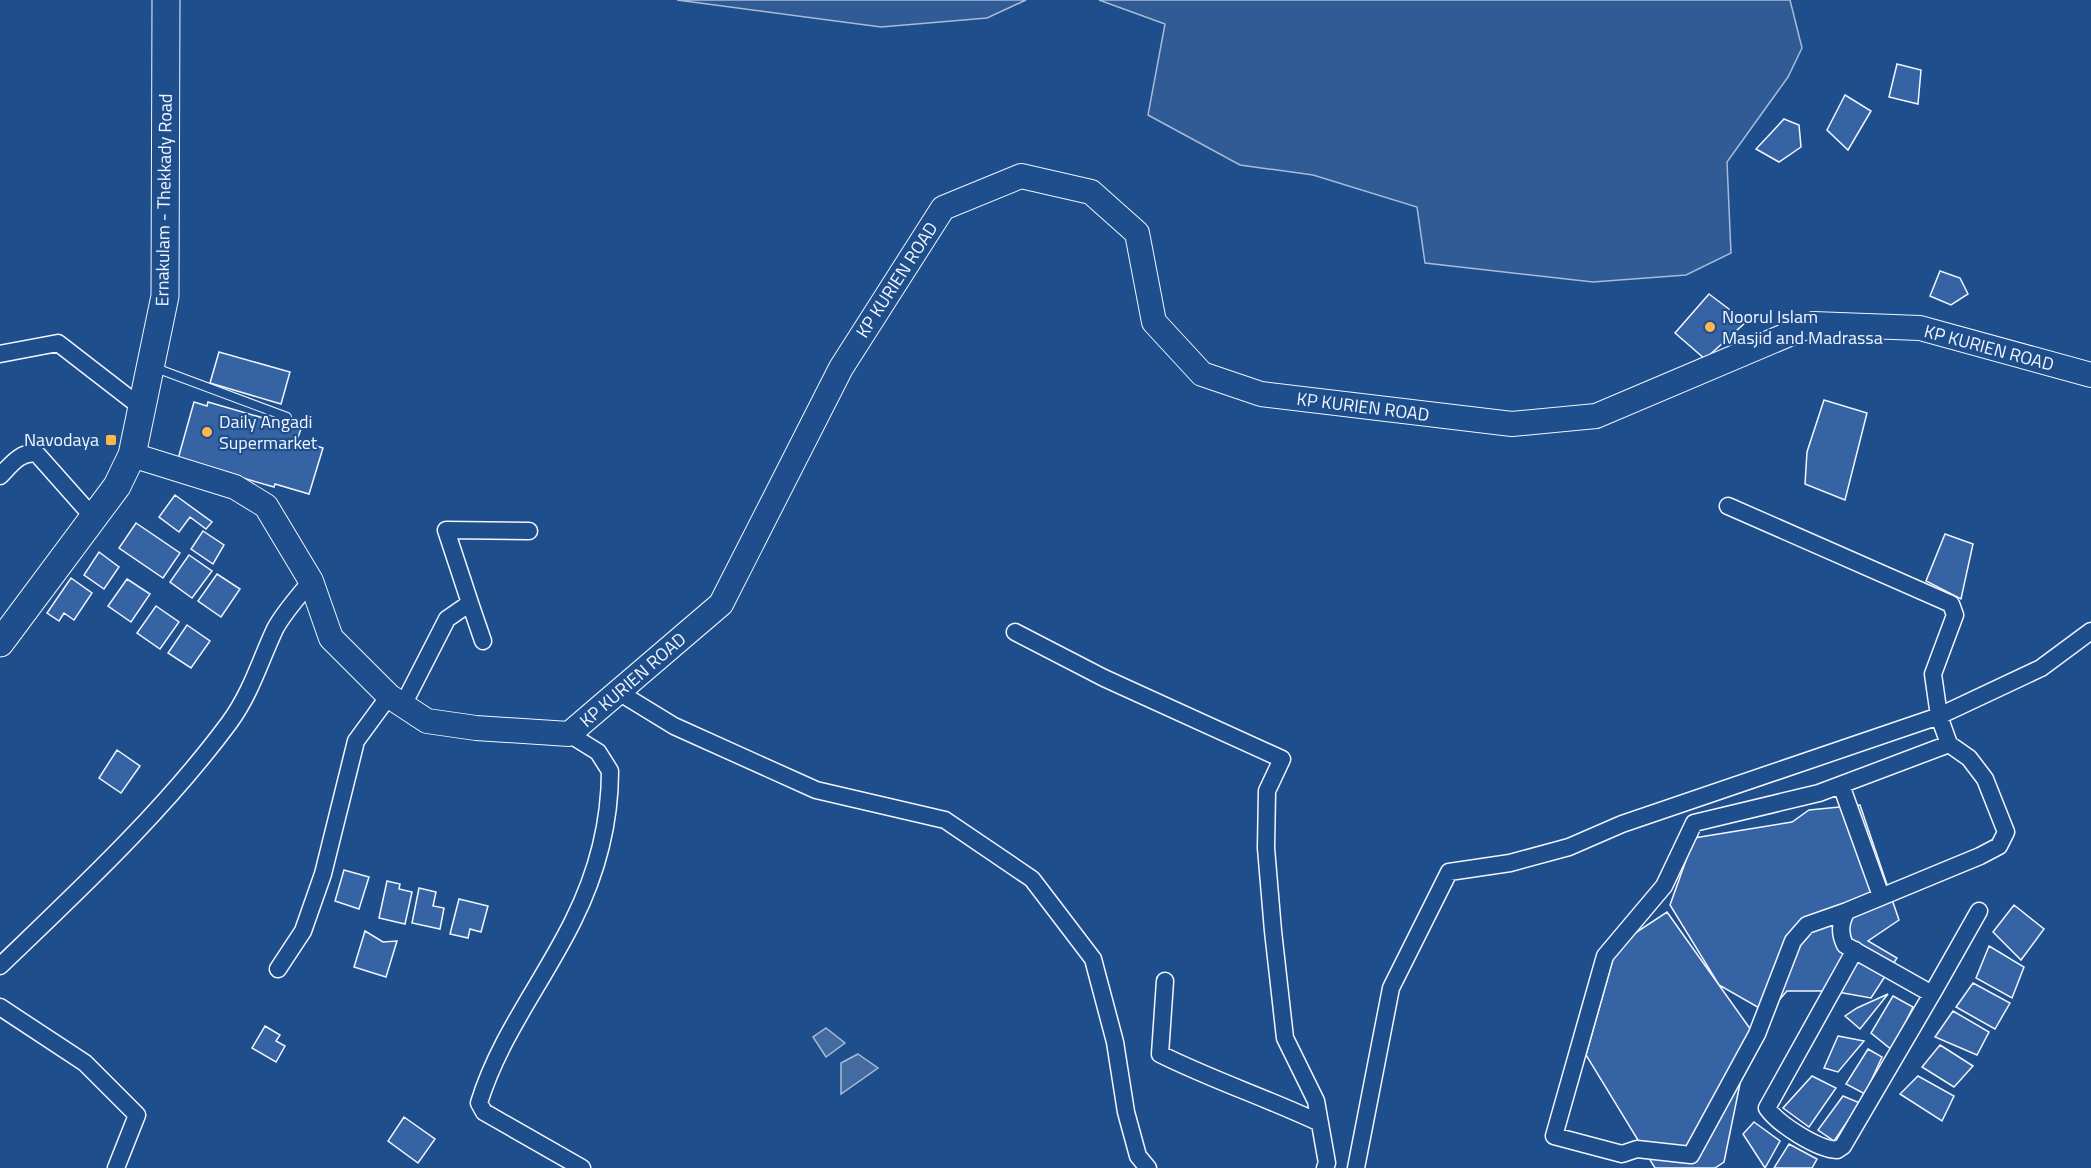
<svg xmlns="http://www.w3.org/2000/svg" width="2091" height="1168" font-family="'Titillium Web',sans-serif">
<rect width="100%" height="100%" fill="#1f4e8c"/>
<!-- built -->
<path fill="#305b95" stroke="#a8bbd7" stroke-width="1.5" d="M677,0H1026L987,18L881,27Z
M1099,0H1790L1802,48L1788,77L1727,162L1731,253L1686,275L1593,282L1425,263L1417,207L1313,175L1240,165L1148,115L1165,24Z"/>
<!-- water -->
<path fill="#446ba0" stroke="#a8bbd7" stroke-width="1.5" d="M826,1028L845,1043L826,1057L813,1037Z
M858,1054L878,1068L841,1094V1063Z"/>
<!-- building -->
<path fill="#3563a3" stroke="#f2f6ff" stroke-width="1.5" d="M1897,64L1921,70L1918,104L1889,97Z
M1845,95L1871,111L1848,150L1827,130Z
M1784,119L1799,125L1801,147L1779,162L1756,149Z
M1940,271L1960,278L1968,294L1951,305L1930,296Z
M1709,294L1746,322L1705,359L1675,333Z
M219,352L290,372L281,404L210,383Z
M1824,400L1867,413L1845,500L1805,484L1807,452Z
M194,402L207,406L208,402L301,429L297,440L323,448L309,494L275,484L274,487L178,459Z
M175,495L212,522L206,529L190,517L179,532L159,517Z
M136,523L180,553L163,578L119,548Z
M203,531L224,545L213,564L191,549Z
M1945,534L1973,544L1961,599L1926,581Z
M99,552L119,567L104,589L84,575Z
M189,555L212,571L192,598L170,582Z
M217,574L240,589L221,617L198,601Z
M71,578L92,593L74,620L64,613L59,621L47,613Z
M127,579L150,594L131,622L108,606Z
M156,606L179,622L160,649L137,633Z
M187,625L210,641L191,668L168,653Z
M117,750L140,766L121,793L99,778Z
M1860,805L1899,920L1868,941L1897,958L1871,998L1832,991H1787L1768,1013L1719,985L1670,905L1694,838L1792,822L1809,810Z
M344,870L369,877L359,909L335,901Z
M387,881L400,884L399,889L412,892L405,924L379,918Z
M419,888L436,892L433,906L444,908L440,929L412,923Z
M459,899L488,906L481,932L470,929L468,938L450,934Z
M2014,905L2044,929L2021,960L1993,932Z
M1667,912L1751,1030L1724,1162L1715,1168H1655L1586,1055L1617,945Z
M365,931L383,942L397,941L386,977L354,967Z
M1989,946L2024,967L2012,998L1976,978Z
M1973,983L2010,1003L1995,1029L1956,1007Z
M1888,994L1860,1029L1845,1016L1857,1008Z
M1893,996L1913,1007L1892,1050L1871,1033Z
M1953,1011L1989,1032L1977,1055L1935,1037Z
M265,1026L280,1035L276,1041L285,1046L276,1062L252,1048Z
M1838,1036L1864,1041L1838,1072L1824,1068Z
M1940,1045L1973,1066L1954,1087L1922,1067Z
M1868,1049L1882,1057L1865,1094L1846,1084Z
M1812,1076L1836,1088L1809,1127L1783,1108Z
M1918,1076L1954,1096L1942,1121L1900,1094Z
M1843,1096L1860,1103L1834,1141L1818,1130Z
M404,1117L435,1139L418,1163L388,1141Z
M1754,1122L1780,1141L1765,1168L1743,1134Z
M1789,1144L1817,1159L1812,1168H1774Z"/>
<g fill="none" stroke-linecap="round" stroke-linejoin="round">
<defs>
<path id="lane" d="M153,367L287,417"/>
<path id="street" d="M0,354L58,343L142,408
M0,476C10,466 21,450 37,454L93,517
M1728,506L1951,604L1955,615L1933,674L1939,716L1949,744L1969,758L1985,779L2006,832L1999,846L1980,856L1847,911C1840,922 1839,933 1845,945L1932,994L1979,911
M470,603L483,641
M1015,632L1104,678L1282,759L1267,791L1266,848L1273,931L1285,1038L1316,1101L1327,1163L1325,1168
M620,693L674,726L816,790L945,820L1032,879L1093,959L1115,1042L1126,1112L1138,1156L1148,1168
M403,705L447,619L470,603L446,530L529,531
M569,734L598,752L610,771C610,823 596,875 573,921C543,982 499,1037 479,1103L484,1112L582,1168
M1841,785L1881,896
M1847,911L1807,925L1793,941L1757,1034L1691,1155L1637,1149L1622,1154L1554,1136L1605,956L1664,886L1694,823L1819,793L1949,744
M1855,950L1767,1108C1778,1124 1817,1149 1837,1150L1843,1146L1932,994
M0,966C80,889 163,812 229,723C251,693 260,661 275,629C284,612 299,596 311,581
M278,969L303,931L323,874L356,741L389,696
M1165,981L1160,1054C1212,1080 1267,1098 1320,1123
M0,1007L85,1063L137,1115L116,1168
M1356,1168L1391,988L1449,872L1510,863L1569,847L1622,824L1939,716L2041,668L2091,631"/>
<path id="secondary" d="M132,455L235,487L266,506L311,581L331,638L389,696L427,721L476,728L569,734L721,604L841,368L943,208L1021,176L1091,192L1137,233L1154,322L1202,374L1261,394L1512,424L1596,416L1813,324L1920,328L2091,375"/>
<path id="primary" d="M0,643L117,486L132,455L165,296L166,0"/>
</defs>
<!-- lane casing -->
<use href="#lane" stroke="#f2f6ff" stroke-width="10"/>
<!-- street casing -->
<use href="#street" stroke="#f2f6ff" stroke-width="19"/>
<!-- secondary casing -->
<use href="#secondary" stroke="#f2f6ff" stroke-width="26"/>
<!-- primary casing -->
<use href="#primary" stroke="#f2f6ff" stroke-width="29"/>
<!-- lane -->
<use href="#lane" stroke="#1f4e8c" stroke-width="8"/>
<!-- street -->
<use href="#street" stroke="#1f4e8c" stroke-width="16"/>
<!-- secondary -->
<use href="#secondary" stroke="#1f4e8c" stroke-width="24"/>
<!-- primary -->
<use href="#primary" stroke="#1f4e8c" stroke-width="27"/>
</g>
<!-- markers -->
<g fill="#ffb74d" stroke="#1f4e8c" stroke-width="2">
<circle cx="1710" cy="327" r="6"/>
<circle cx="207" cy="432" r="6"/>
<rect x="105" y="434" width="12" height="12" rx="3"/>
</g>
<g text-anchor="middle" stroke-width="4.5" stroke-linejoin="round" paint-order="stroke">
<!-- street labels -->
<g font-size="18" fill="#f2f6ff" stroke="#1f4e8c">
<text transform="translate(164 200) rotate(-89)" y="6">Ernakulam - Thekkady Road</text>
<text transform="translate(897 280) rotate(-57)" y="6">KP KURIEN ROAD</text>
<text transform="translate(1989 348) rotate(15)" y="6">KP KURIEN ROAD</text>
<text transform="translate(1363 407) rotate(7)" y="6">KP KURIEN ROAD</text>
<text transform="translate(633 680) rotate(-41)" y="6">KP KURIEN ROAD</text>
</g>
<!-- poi labels -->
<g font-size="18" fill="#f2f6ff" stroke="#1f4e8c" text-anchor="start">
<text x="1722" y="323">Noorul Islam<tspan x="1722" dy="21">Masjid and Madrassa</tspan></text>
<text x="219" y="428">Daily Angadi<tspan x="219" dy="21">Supermarket</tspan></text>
<text x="99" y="446" text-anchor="end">Navodaya</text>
</g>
</g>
</svg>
